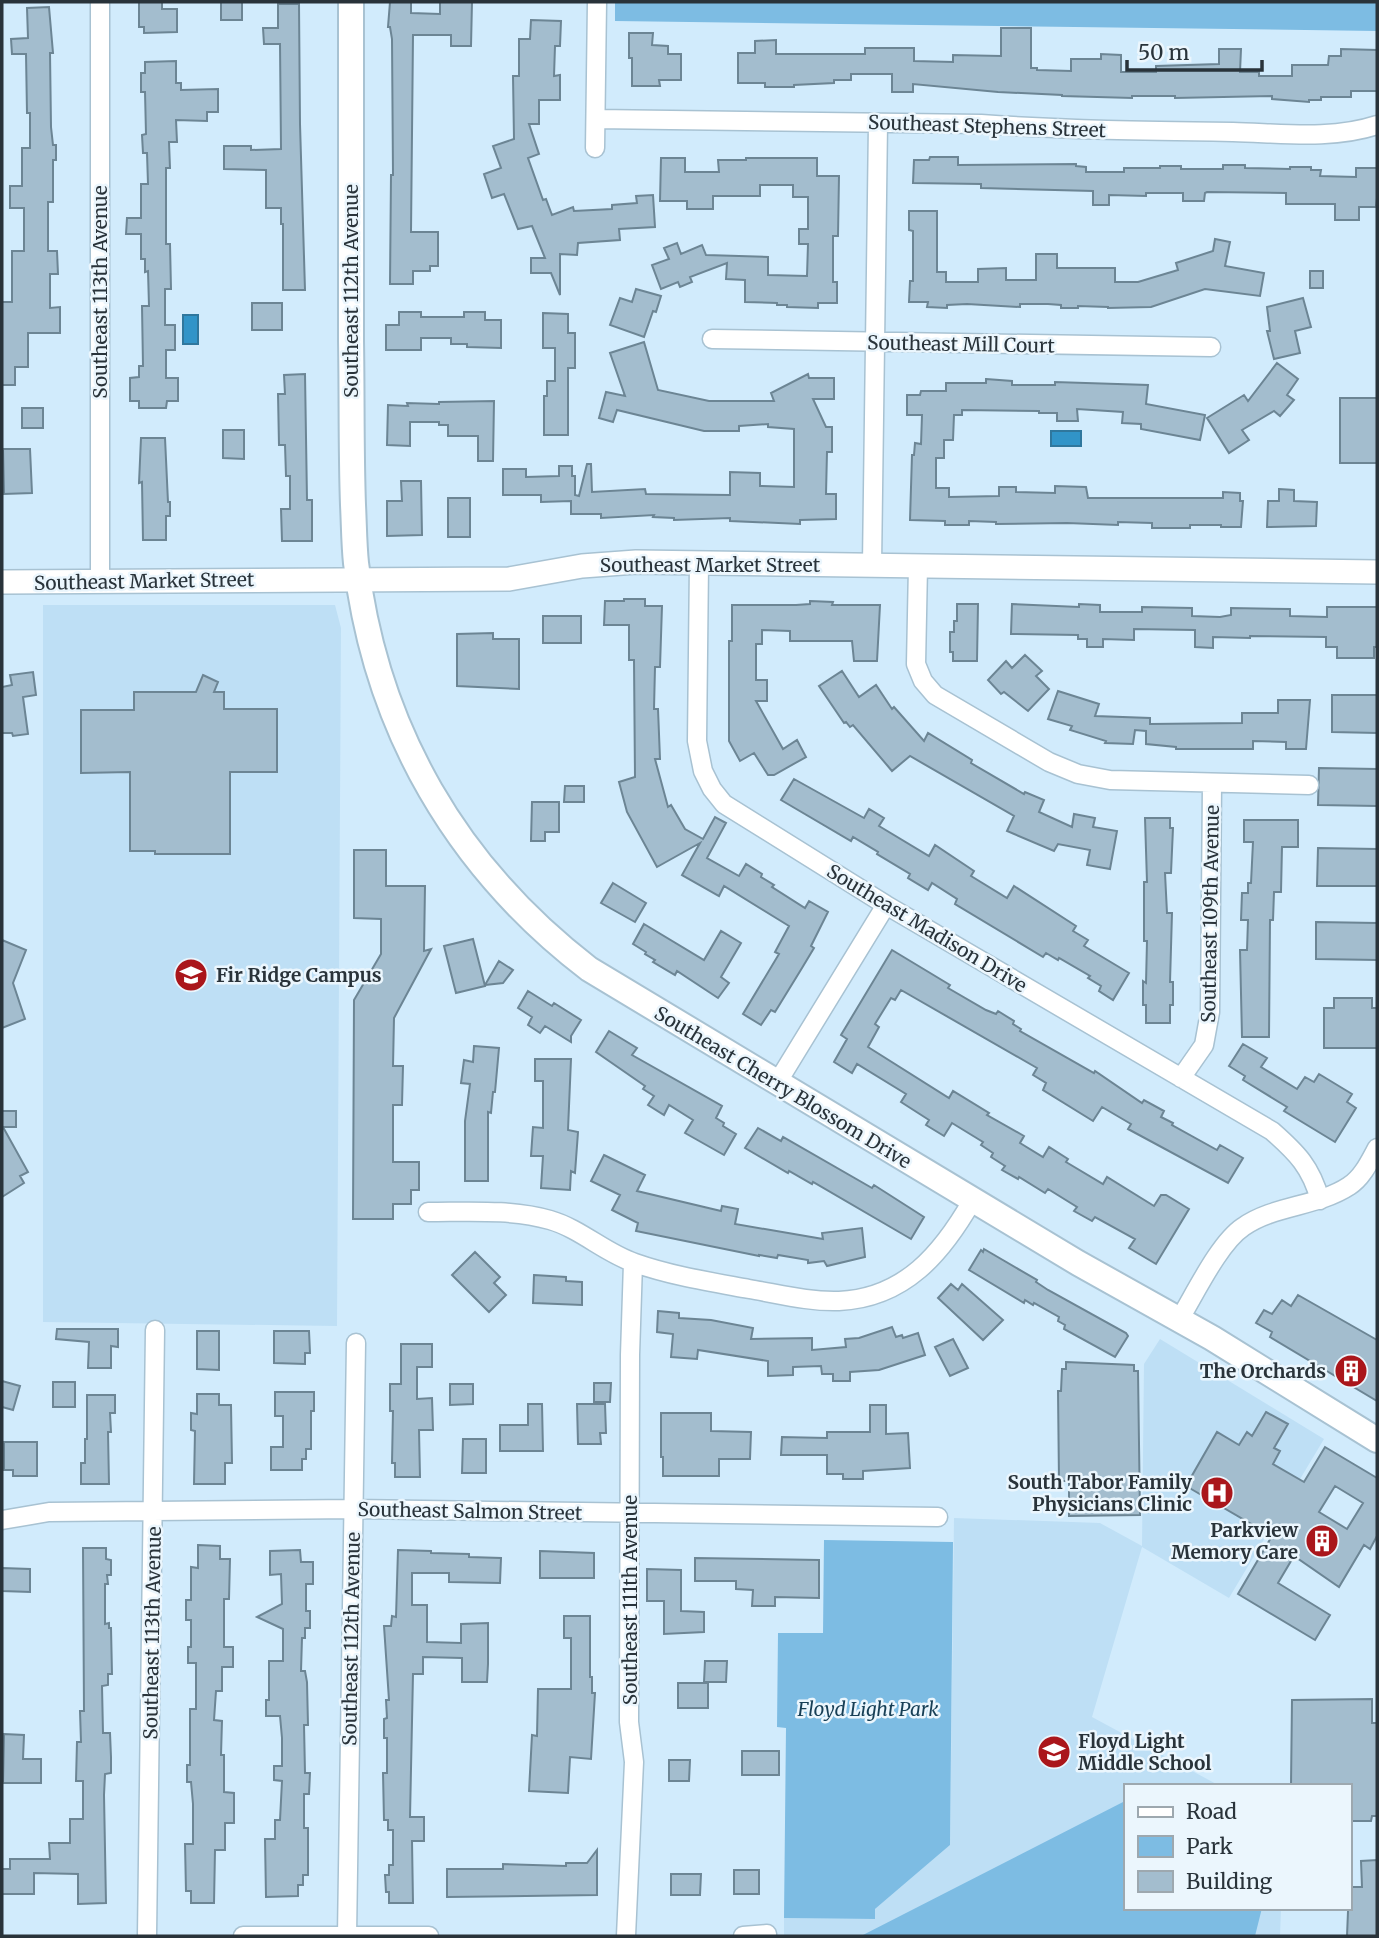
<svg xmlns="http://www.w3.org/2000/svg" width="1379" height="1938" font-family="Merriweather,serif">
<rect width="100%" height="100%" fill="#d1ebfc"/>
<!-- built -->
<path fill="#bedff5" d="M43,605H335L341,628L337,1326L43,1322Z
M1160,1339L1324,1439L1229,1598L1142,1547L1092,1717L1220,1786H1125V1908H1281L1280,1936H784V1918L875,1919V1909L950,1845L954,1518L1100,1523L1142,1546L1144,1364Z"/>
<!-- green -->
<path fill="#7dbce3" d="M615,2H1377V31L615,21Z
M824,1540L953,1542L950,1845L875,1909V1919L784,1918L786,1728L777,1727L778,1633H823Z
M1125,1801V1908H1262L1255,1936H861Z"/>
<!-- water -->
<path fill="#3194c8" stroke="#2f779d" stroke-width="2" d="M183,315H198V344H183Z
M1051,431H1081V446H1051Z"/>
<!-- building -->
<path fill="#a3bdce" stroke="#6c8594" stroke-width="2" fill-rule="evenodd" d="M139,2H162V9H177V32L144,33V27H139Z
M221,2H242V20H221Z
M390,2H411V13L440,14V2H472L471,46H451V35H413L411,232H438V266H430V271H413V284H390L391,175H393L392,39L390,27H388Z
M278,4H299L300,124L305,290H283V224H281V208H266V170L224,169V146H251V150L281,149L280,44H264L263,28H278Z
M49,7L53,53H50L51,127L53,145H56V160H53V202H48V251H57L58,274H50V308L60,307V333H28V367H15V385H2V302H12V251H24V208H10V186H22V148H30V113H27L26,54H12L11,39L28,38L27,8Z
M531,20L561,21L560,46H555L554,76L560,75V100H539V124H529L539,154L528,158L543,200L546,199L552,215L573,207L574,211L612,209V205L637,203L636,196L653,195L655,227L619,229L620,240L578,243L577,255L560,254V295L551,273H531V258H545L532,226L518,229L504,194L492,198L484,174L501,168L493,146L514,139L513,76H519V39H530Z
M1001,28H1031V68H1037V70L1071,71V59H1101V54L1121,55V72H1156V66L1219,64V49H1241L1240,72H1259V76H1292V65H1328L1329,56H1341V49L1377,50V91H1351V97H1321V100H1309V102L1272,99V96L1175,98V96H1132V98L1062,96V95L998,92L913,84V92H892V74H851V80H834V83L794,85V87H765V83H738V53H755V41L776,40V54H865V48H914V61L953,62V55L1001,56Z
M629,33H653L652,45L668,46V54H681V80H659L660,86H632V58H629Z
M176,61V83H181V90L218,89V112H207V121L176,120L177,142H169L170,168H166V244H170L171,289H165V325H175V350H166V378H178V401H167L166,408H139V401H130V378L139,377V366H143L142,306H149L148,271L145,272V259H141V234H126L127,218H141V184H148L147,153H143L142,135L146,134L145,92H141V73H145V62Z
M930,157H958V165L1076,164V166L1086,167V172H1124V168H1160V166H1181V169H1223V165H1245V168L1290,169V167H1311V170H1321L1320,176L1356,177V168H1377V198L1376,207H1359V220H1335V204H1286V193L1207,192L1205,193L1204,201H1183V193H1146V196L1109,195V205H1093V191L981,188V184L913,183L914,160H929Z
M661,158H685V172H719L718,160H746V158H817V176H839L838,236H833V282H837V303H818V308L787,307V305H777V303L745,302V280L726,279L727,263L690,277L692,282L680,287L678,282L661,289L652,265L669,259L664,248L677,243L681,254L702,245L706,255L768,257V275L807,276L808,244H799V229H808V197H793V185H760V196H713V209H687V201H660Z
M909,211H937V272H946V282H978V269L1006,268V280H1036V254H1057V268H1115V282H1138L1178,270L1176,263L1213,251L1215,239L1230,242L1225,266L1264,273L1260,296L1205,289L1151,307L1108,308V307L1078,306V308H1061V305L1048,304H1020V307L967,304L947,305V308L927,307L928,302H909L910,281H913V231L909,230Z
M1310,271H1323V288H1310Z
M636,289L661,296L656,312L653,311L644,337L610,325L620,298L632,302Z
M1303,298L1311,327L1295,331L1300,353L1274,359L1267,331H1270L1267,307Z
M252,303H282V330H252Z
M399,312H421V317H464V312H485V320H501V348L467,347V344H451V338H421V350H386V325H399Z
M543,313L568,314V333H575V368H568V435H544V396H547V381H555V348H543Z
M644,342L658,390L709,401H774L771,393L808,374L809,378H834V399H813L826,427H832V452H827L826,494H836V519L800,520V524L730,521V518L674,520V518L653,517L654,515L601,518V514H571V501L541,502V495H503V469H526V477L559,476V466H572V476H575V495L579,496L587,464H591L592,492L645,489L646,494L730,495V472L760,473V486L794,487V429L768,427V424L739,426V431H704L617,410L613,422L599,418L606,392L625,396L610,353Z
M1277,363L1298,379L1287,395L1294,400L1280,416L1274,411L1242,430L1249,440L1229,453L1207,418L1244,395L1248,401Z
M305,374L307,500H312V541H282L281,509H290V476H286L285,445H279L278,394H285L284,375Z
M986,379L1012,381V385H1055V382L1148,385L1146,404L1205,415L1200,440L1141,429V424L1122,423L1123,412L1077,409L1078,421H1057V413H1039V411L962,410V415H954L953,440H944V458H936V488H949V497L999,496V487H1016V492L1055,493V486L1086,487L1088,498H1223V492L1240,493V501H1243L1241,527H1221V525H1190V528H1152V523L1118,522V525L1067,523L996,524V522L969,521V525H945V521L910,520L912,455H914L915,443L921,444L922,415H907V395H920L921,391H946V383H986Z
M1340,398H1377V463H1340Z
M494,401L493,461H478V436H448V425H439V422H410V446L387,445L388,405L408,406L407,403L439,404V402Z
M22,408H43V428H22Z
M223,430H244V459L223,458Z
M141,438H165L168,502H170V516H166V540H143L142,482L139,483Z
M3,449H30L32,493L4,494Z
M401,481H421L422,535L387,536V501H402Z
M1279,489L1294,490V501L1317,502L1316,526L1267,527L1268,501H1279Z
M448,498H470V537H448Z
M624,599H645V606H662L660,667H655L654,709H658L660,759H655L668,807L671,805L685,829L703,839L715,817L726,823L707,858L739,876L746,864L762,874L761,877L774,885L772,887L805,908L809,901L828,912L811,946L814,948L802,968L775,1012L771,1010L761,1025L743,1014L779,954L775,952L789,926L724,886L719,896L682,875L700,843L657,867L627,812L619,782L635,777L634,660H629V625H604L605,601H624Z
M810,601L833,602L832,605H880L877,661H854L852,641H790V631L762,630V644H756V680H767V701H756L783,749L797,740L806,757L774,775H768L754,753L740,761L729,741V641H732V605H796L810,604Z
M957,604H978L977,661H953V652H950V632H954V621H957Z
M1012,604L1079,607V604L1100,605V612H1142V607L1192,608V616L1220,617L1231,615V608L1290,609V616L1327,617V607H1377V647H1374V658H1337V647H1326V637L1250,636V638L1213,637V648L1195,647V630L1134,629V640L1103,639V647H1087V639H1078V635L1011,634Z
M543,616H581V643H543Z
M493,633V639H519V689L457,686V634Z
M1025,655L1042,671L1036,676L1049,689L1028,711L1004,692L1001,694L988,680L1006,661L1012,668Z
M842,671L859,697L876,685L892,709L894,707L924,741L928,733L972,760L971,763L1024,794L1025,792L1044,800L1039,812L1072,827L1074,814L1095,818L1093,827L1117,831L1110,869L1087,865L1090,850L1058,844L1054,851L1007,831L1014,816L910,756L892,771L853,725L850,727L846,722L844,723L819,686Z
M33,672L36,695L23,697L28,734L13,736L12,733H2V687L12,685L10,675Z
M203,675L218,682L214,692H224V709H277V772H230V854H155V851H130V772L81,773V710H134V692H196Z
M1058,691L1099,704L1095,716L1150,718V724L1242,723V713H1278V700H1310L1306,749H1286V742L1253,741V749H1176V747L1146,744V731L1135,730L1133,744L1105,743L1106,741L1070,730L1072,726L1048,719Z
M1332,695H1377V733L1332,732Z
M1319,768L1377,769V806L1318,805Z
M794,779L864,818L869,809L884,818L879,826L929,856L935,845L974,871L971,876L1007,898L1014,886L1076,926L1073,931L1088,940L1084,946L1129,973L1113,1000L1099,991L1101,986L1088,978L1090,976L1059,958L1058,960L1046,953L1043,957L955,904L957,899L932,883L928,890L908,878L910,874L877,854L878,852L853,837L851,841L781,800Z
M565,786H584V802H564Z
M532,802H559V832H545V841H531Z
M1145,818H1170V828H1173L1171,873H1165L1167,913H1172L1170,982H1173V1005H1170V1023H1146V1005H1143V981L1146,983L1147,941H1144V882H1147Z
M1244,820H1298V847H1282L1281,892H1274L1273,920H1270L1269,1037H1242L1240,950H1247L1248,920H1241L1242,893H1248V883H1251L1253,842H1244Z
M1318,848L1377,849V886H1317Z
M354,850H386V886H425L424,951L431,949L394,1018L393,1066H403L402,1105H393V1162H419V1190H411V1204H393V1219H353L354,1000L381,954V919L354,918Z
M613,883L646,903L635,922L601,903Z
M1316,922L1377,923V960L1316,959Z
M644,924L704,960L721,931L741,943L721,977L729,983L718,998L677,971L675,975L653,962L655,960L645,954L646,952L633,944Z
M473,939L485,986L456,993L444,946Z
M2,940L26,950L13,983L25,1019L2,1028Z
M892,950L950,985L948,988L986,1010L996,1014L998,1011L1014,1021L1013,1024L1021,1029L1020,1031L1094,1073L1095,1071L1142,1103L1144,1100L1164,1111L1161,1117L1173,1123L1172,1125L1217,1150L1220,1145L1243,1158L1228,1183L1128,1129L1131,1124L1102,1107L1093,1121L1043,1090L1046,1083L1033,1075L1037,1068L901,990L895,1000L891,998L875,1024L879,1027L868,1047L949,1098L953,1091L989,1113L987,1115L1024,1136L1020,1143L1043,1157L1049,1147L1068,1159L1066,1162L1103,1184L1107,1177L1154,1206L1161,1195H1166L1189,1209L1156,1264L1129,1248L1135,1239L1095,1217L1092,1221L1074,1211L1077,1207L1048,1189L1045,1193L1019,1177L1018,1179L1002,1170L1005,1166L991,1157L993,1153L981,1145L983,1142L952,1123L944,1136L926,1125L929,1120L901,1102L906,1094L857,1064L852,1073L834,1062L847,1039L841,1035Z
M499,961L513,970L503,983L485,985Z
M528,991L552,1006L554,1003L581,1020L571,1036V1042L545,1026L540,1033L528,1025L532,1017L518,1008Z
M1334,998H1372V1008H1377V1048H1324V1008H1334Z
M609,1031L637,1048L632,1055L722,1106L716,1118L724,1123L723,1126L736,1134L724,1155L685,1133L693,1120L669,1105L664,1115L648,1105L654,1096L643,1089L645,1086L596,1052Z
M1243,1044L1267,1058L1261,1067L1297,1089L1305,1077L1314,1082L1319,1074L1352,1094L1347,1102L1356,1108L1335,1142L1284,1111L1287,1107L1243,1080L1245,1076L1229,1066Z
M474,1046L499,1048L495,1092H493L491,1113L488,1112V1181H465V1121L470,1084L461,1083L464,1060L473,1062Z
M535,1059H571L568,1130L578,1132L575,1173L571,1171L570,1190L541,1188L543,1156H531L533,1127L543,1128V1081H535Z
M2,1111H16V1127H3L28,1172L20,1176L24,1183L2,1197Z
M758,1128L781,1141L783,1137L872,1188L874,1185L924,1217L911,1239L813,1182L812,1184L789,1171L788,1173L745,1148Z
M604,1155L645,1175L637,1191L721,1211L722,1206L738,1209L735,1224L823,1239L822,1233L862,1228L865,1257L827,1266L824,1261L808,1263V1260L778,1255L777,1258L759,1255V1256L636,1231L638,1223L612,1210L620,1195L591,1181Z
M984,1249L1037,1280L1036,1282L1048,1290L1126,1333L1128,1336L1115,1357L1064,1329L1065,1325L1058,1321L1059,1317L1034,1303L1033,1305L1025,1300L1024,1303L969,1270L981,1250L983,1252Z
M475,1252L500,1277L494,1283L506,1295L489,1312L452,1275Z
M534,1275L566,1277V1281L582,1282V1305L533,1303Z
M951,1284L958,1290L962,1284L1003,1320L983,1340L938,1298Z
M1298,1295L1377,1340V1401L1270,1337L1272,1332L1256,1323L1264,1310L1272,1314L1282,1300L1291,1306Z
M658,1311L679,1313V1318L711,1320L753,1328L751,1339L812,1338V1350L846,1347L845,1339L859,1338L892,1327L896,1337L902,1335L903,1338L918,1333L925,1355L879,1370L850,1372V1381H833V1374H822L821,1366L793,1367V1375L768,1376V1361L698,1350L697,1359L671,1357L673,1334L657,1332Z
M57,1329H118V1347L111,1346V1368H88L89,1342L56,1339Z
M197,1331H219V1370L197,1369Z
M274,1331H309L310,1353H305V1364L274,1363Z
M953,1339L968,1368L950,1376L935,1347Z
M401,1344H432V1367H417V1399L432,1398L433,1430H419L420,1477H395V1463H392L393,1411H390V1384H401Z
M1066,1362L1134,1365V1371H1138L1140,1515L1069,1516V1481H1059L1058,1391H1061L1062,1369H1066Z
M2,1381L20,1386L13,1410L2,1407Z
M53,1382H75V1407H53Z
M594,1383H611L610,1402H594Z
M450,1384H473V1404L450,1405Z
M275,1392H314V1411H311V1449H306V1459H302V1470H271V1447H283V1416H275Z
M197,1394H219V1405H231L232,1463H225V1484H194L195,1431L191,1430V1413L197,1414Z
M87,1395H115V1413H110L111,1432H108L109,1484H81V1463H85V1439H87Z
M528,1404H542L543,1451H500V1425H528Z
M577,1404H605L606,1433H600L601,1444H578Z
M870,1405H886V1434L908,1433L910,1468L863,1471V1479H843V1474H827V1455H781L782,1437L827,1438V1432H870Z
M1266,1412L1288,1424L1274,1448L1280,1451L1273,1464L1304,1482L1325,1447L1377,1478V1536L1370,1549L1364,1545L1339,1587L1294,1556L1278,1583L1330,1615L1315,1640L1238,1594L1272,1536L1186,1486L1217,1432L1239,1445L1247,1432L1252,1436ZM1335,1486L1363,1503L1347,1529L1319,1512Z
M661,1413H711V1431L751,1432L750,1459H719V1476H663V1457H661Z
M463,1439H486V1473H462Z
M4,1442H37V1476H13V1470H4Z
M198,1545L220,1546V1559H230L229,1599H224V1647H233V1667H222V1691H216L214,1720L222,1721L221,1755H224V1792L234,1793V1823H225V1850H215L214,1903H191V1891H186L185,1844H193V1804L191,1782H187V1765H190V1709H196V1663H188V1647H191V1620H186V1600H191V1567L198,1568Z
M83,1548H106V1559L111,1560V1575H107L108,1584H105V1624L109,1623V1628H111L112,1674H108V1685L102,1686L103,1733H110L111,1757V1773L105,1774L104,1795L106,1903L78,1904V1874L34,1873V1894H2V1869H10V1859H50L49,1843H70V1819H83V1781H76L77,1742H81L80,1711H84Z
M300,1550L301,1562H313V1584H306V1611H310V1628H305V1638H302L301,1671H305L307,1682L308,1725H304L305,1773H310L309,1794H304V1828H308V1875H303V1885H298V1896L266,1897L265,1839H275V1820H280L282,1781L274,1780V1766H282V1738L280,1716H266V1700H269V1661H283V1629L257,1617L282,1604L281,1574L270,1575V1551Z
M398,1550L431,1551V1553L469,1554V1557L501,1558L500,1583L449,1582V1573H412V1605H427V1642L461,1643V1624L488,1623V1664L487,1682H462V1658L423,1657V1674H413L410,1817H424V1841H412L413,1903H389V1892H386L385,1875H389V1865H393V1830H388V1820H384L383,1773H387V1738H384V1719L387,1718L386,1700H389L384,1626H391L392,1616L396,1617Z
M540,1551L594,1553V1578H540Z
M695,1558L819,1560V1598L775,1597V1606H752L753,1590L736,1589V1581H695Z
M2,1568L30,1569V1592L2,1591Z
M647,1569L681,1570V1611L704,1612V1632L664,1634V1601H647Z
M564,1616H590V1677H592V1693H595L591,1759L570,1757L568,1793L529,1791L532,1735L537,1736L538,1689H571V1638H564Z
M705,1661H727L726,1682H704Z
M678,1683H708V1708H678Z
M1372,1699V1723H1377V1816H1372L1371,1821H1349V1786H1291L1292,1700Z
M4,1734L24,1735L23,1759H41V1783H3Z
M742,1751H779V1775H742Z
M669,1760H690L689,1781H669Z
M597,1850V1895L447,1897V1869H503V1864L566,1866V1863H587Z
M1377,1860V1936H1347L1349,1887H1362L1361,1861Z
M734,1870H759V1894H734Z
M671,1874H701L700,1895H671Z"/>
<g fill="none" stroke-linecap="round" stroke-linejoin="round">
<defs>
<path id="minor" d="M100,2V583
M596,119L981,124C1065,130 1149,131 1233,132C1280,133 1332,140 1377,125
M595,148L597,2
M712,339L1211,347
M699,563L697,741L703,771L712,789L724,804L886,905L1272,1131C1297,1153 1311,1167 1320,1200
M872,565L878,123
M918,566L916,664L923,681L935,695L1049,762L1078,774L1110,780L1309,785
M1181,1078L1204,1045L1210,1012L1212,784
M777,1083L886,905
M428,1212C469,1212 511,1209 550,1220C581,1229 605,1253 635,1263C672,1276 711,1282 749,1289C779,1294 809,1302 839,1301C905,1298 942,1253 972,1201
M1179,1320C1195,1294 1219,1243 1243,1227C1274,1205 1317,1207 1349,1186C1362,1178 1370,1161 1377,1148
M2,1520L49,1512L353,1509L938,1517
M147,1936L155,1330
M243,1936H429
M347,1936L356,1343
M626,1936L634,1762L629,1722L630,1355L633,1263
M743,1936L767,1934"/>
<path id="tertiary" d="M2,582L509,579L582,566L636,562L1377,572"/>
<path id="secondary" d="M351,2C351,115 351,228 351,341C352,395 351,450 353,505C354,524 354,544 356,563C376,729 457,868 589,969L1078,1263L1212,1338L1377,1440"/>
</defs>
<!-- minor casing -->
<use href="#minor" stroke="#a8c2d2" stroke-width="21"/>
<!-- tertiary casing -->
<use href="#tertiary" stroke="#a8c2d2" stroke-width="26"/>
<!-- secondary casing -->
<use href="#secondary" stroke="#a8c2d2" stroke-width="28"/>
<!-- minor -->
<use href="#minor" stroke="#fff" stroke-width="18"/>
<!-- tertiary -->
<use href="#tertiary" stroke="#fff" stroke-width="23"/>
<!-- secondary -->
<use href="#secondary" stroke="#fff" stroke-width="24"/>
</g>
<!-- icons -->
<defs>
<symbol id="school-disc" viewBox="-11 -11 22 22"><circle r="9.5" fill="#aa161b" stroke="#ebf6fd"/><path d="M0-5L7-2L0 1L-7-2ZM-4 1L0 2.5L4 1V4Q0 6-4 4Z" fill="#fff"/></symbol>
<symbol id="building-disc" viewBox="-11 -11 22 22"><circle r="9.5" fill="#aa161b" stroke="#ebf6fd"/><path d="M-4-6H4V6H1V3H-1V6H-4ZM-2.5-4.3h1.7v1.8h-1.7ZM.8-4.3h1.7v1.8H.8ZM-2.5-1h1.7V.8h-1.7ZM.8-1h1.7V.8H.8Z" fill="#fff"/></symbol>
<symbol id="hospital-disc" viewBox="-11 -11 22 22"><circle r="9.5" fill="#aa161b" stroke="#ebf6fd"/><path d="M-5-5h3v3.5h4V-5h3V5h-3V1.5h-4V5h-3Z" fill="#fff"/></symbol>
</defs>
<g fill-rule="evenodd">
<use href="#school-disc" x="172" y="956" width="38" height="38"/>
<use href="#building-disc" x="1332" y="1352" width="38" height="38"/>
<use href="#hospital-disc" x="1198" y="1474" width="38" height="38"/>
<use href="#building-disc" x="1303" y="1522" width="38" height="38"/>
<use href="#school-disc" x="1035" y="1733" width="38" height="38"/>
</g>
<g text-anchor="middle" stroke-width="5" stroke-linejoin="round" paint-order="stroke">
<!-- street labels -->
<g font-size="19" fill="#29333a" stroke="#ebf6fd">
<text transform="translate(987 126) rotate(2)" y="7">Southeast Stephens Street</text>
<text transform="translate(351 291) rotate(-90)" y="7">Southeast 112th Avenue</text>
<text transform="translate(100 292) rotate(-90)" y="7">Southeast 113th Avenue</text>
<text transform="translate(961 344) rotate(1)" y="7">Southeast Mill Court</text>
<text x="710" y="572">Southeast Market Street</text>
<text transform="translate(144 581) rotate(-1)" y="7">Southeast Market Street</text>
<text transform="translate(1210 914) rotate(-89)" y="7">Southeast 109th Avenue</text>
<text transform="translate(927 928) rotate(31)" y="7">Southeast Madison Drive</text>
<text transform="translate(783 1087) rotate(31)" y="7">Southeast Cherry Blossom Drive</text>
<text transform="translate(470 1511) rotate(1)" y="7">Southeast Salmon Street</text>
<text transform="translate(630 1600) rotate(-90)" y="7">Southeast 111th Avenue</text>
<text transform="translate(152 1633) rotate(-89)" y="7">Southeast 113th Avenue</text>
<text transform="translate(351 1639) rotate(-89)" y="7">Southeast 112th Avenue</text>
</g>
<!-- poi labels -->
<g font-size="19" font-weight="bold" fill="#29333a" stroke="#ebf6fd" text-anchor="end">
<text x="216" y="982" text-anchor="start">Fir Ridge Campus</text>
<text x="1326" y="1378">The Orchards</text>
<text x="1192" y="1489">South Tabor Family<tspan x="1192" dy="22">Physicians Clinic</tspan></text>
<text x="1298" y="1537">Parkview<tspan x="1298" dy="22">Memory Care</tspan></text>
<text x="1078" y="1748" text-anchor="start">Floyd Light<tspan x="1078" dy="22">Middle School</tspan></text>
</g>
<!-- park labels -->
<g font-size="19" font-style="italic" fill="#173f56" stroke="#ebf6fd">
<text x="868" y="1716">Floyd Light Park</text>
</g>
</g>
<!-- border -->
<rect width="1379" height="1938" fill="none" stroke="#29333a" stroke-width="7"/>
<!-- legend -->
<rect x="1124" y="1784" width="228" height="126" fill="#ebf6fd" stroke="#9da8af" stroke-width="2"/>
<rect x="1138" y="1807" width="35" height="10" fill="#ffffff" stroke="#9da8af" stroke-width="2"/>
<text x="1186" y="1819" font-size="21" fill="#29333a">Road</text>
<rect x="1138" y="1836" width="35" height="21" fill="#7dbce3" stroke="#9da8af" stroke-width="2"/>
<text x="1186" y="1854" font-size="21" fill="#29333a">Park</text>
<rect x="1138" y="1871" width="35" height="21" fill="#a3bdce" stroke="#9da8af" stroke-width="2"/>
<text x="1186" y="1889" font-size="21" fill="#29333a">Building</text>
<!-- scale -->
<path d="M1127 60v10h135v-10" fill="none" stroke="#29333a" stroke-width="3.5"/>
<text x="1138" y="60" font-size="21" fill="#29333a" stroke="#ebf6fd" stroke-width="5" paint-order="stroke">50 m</text>
</svg>
